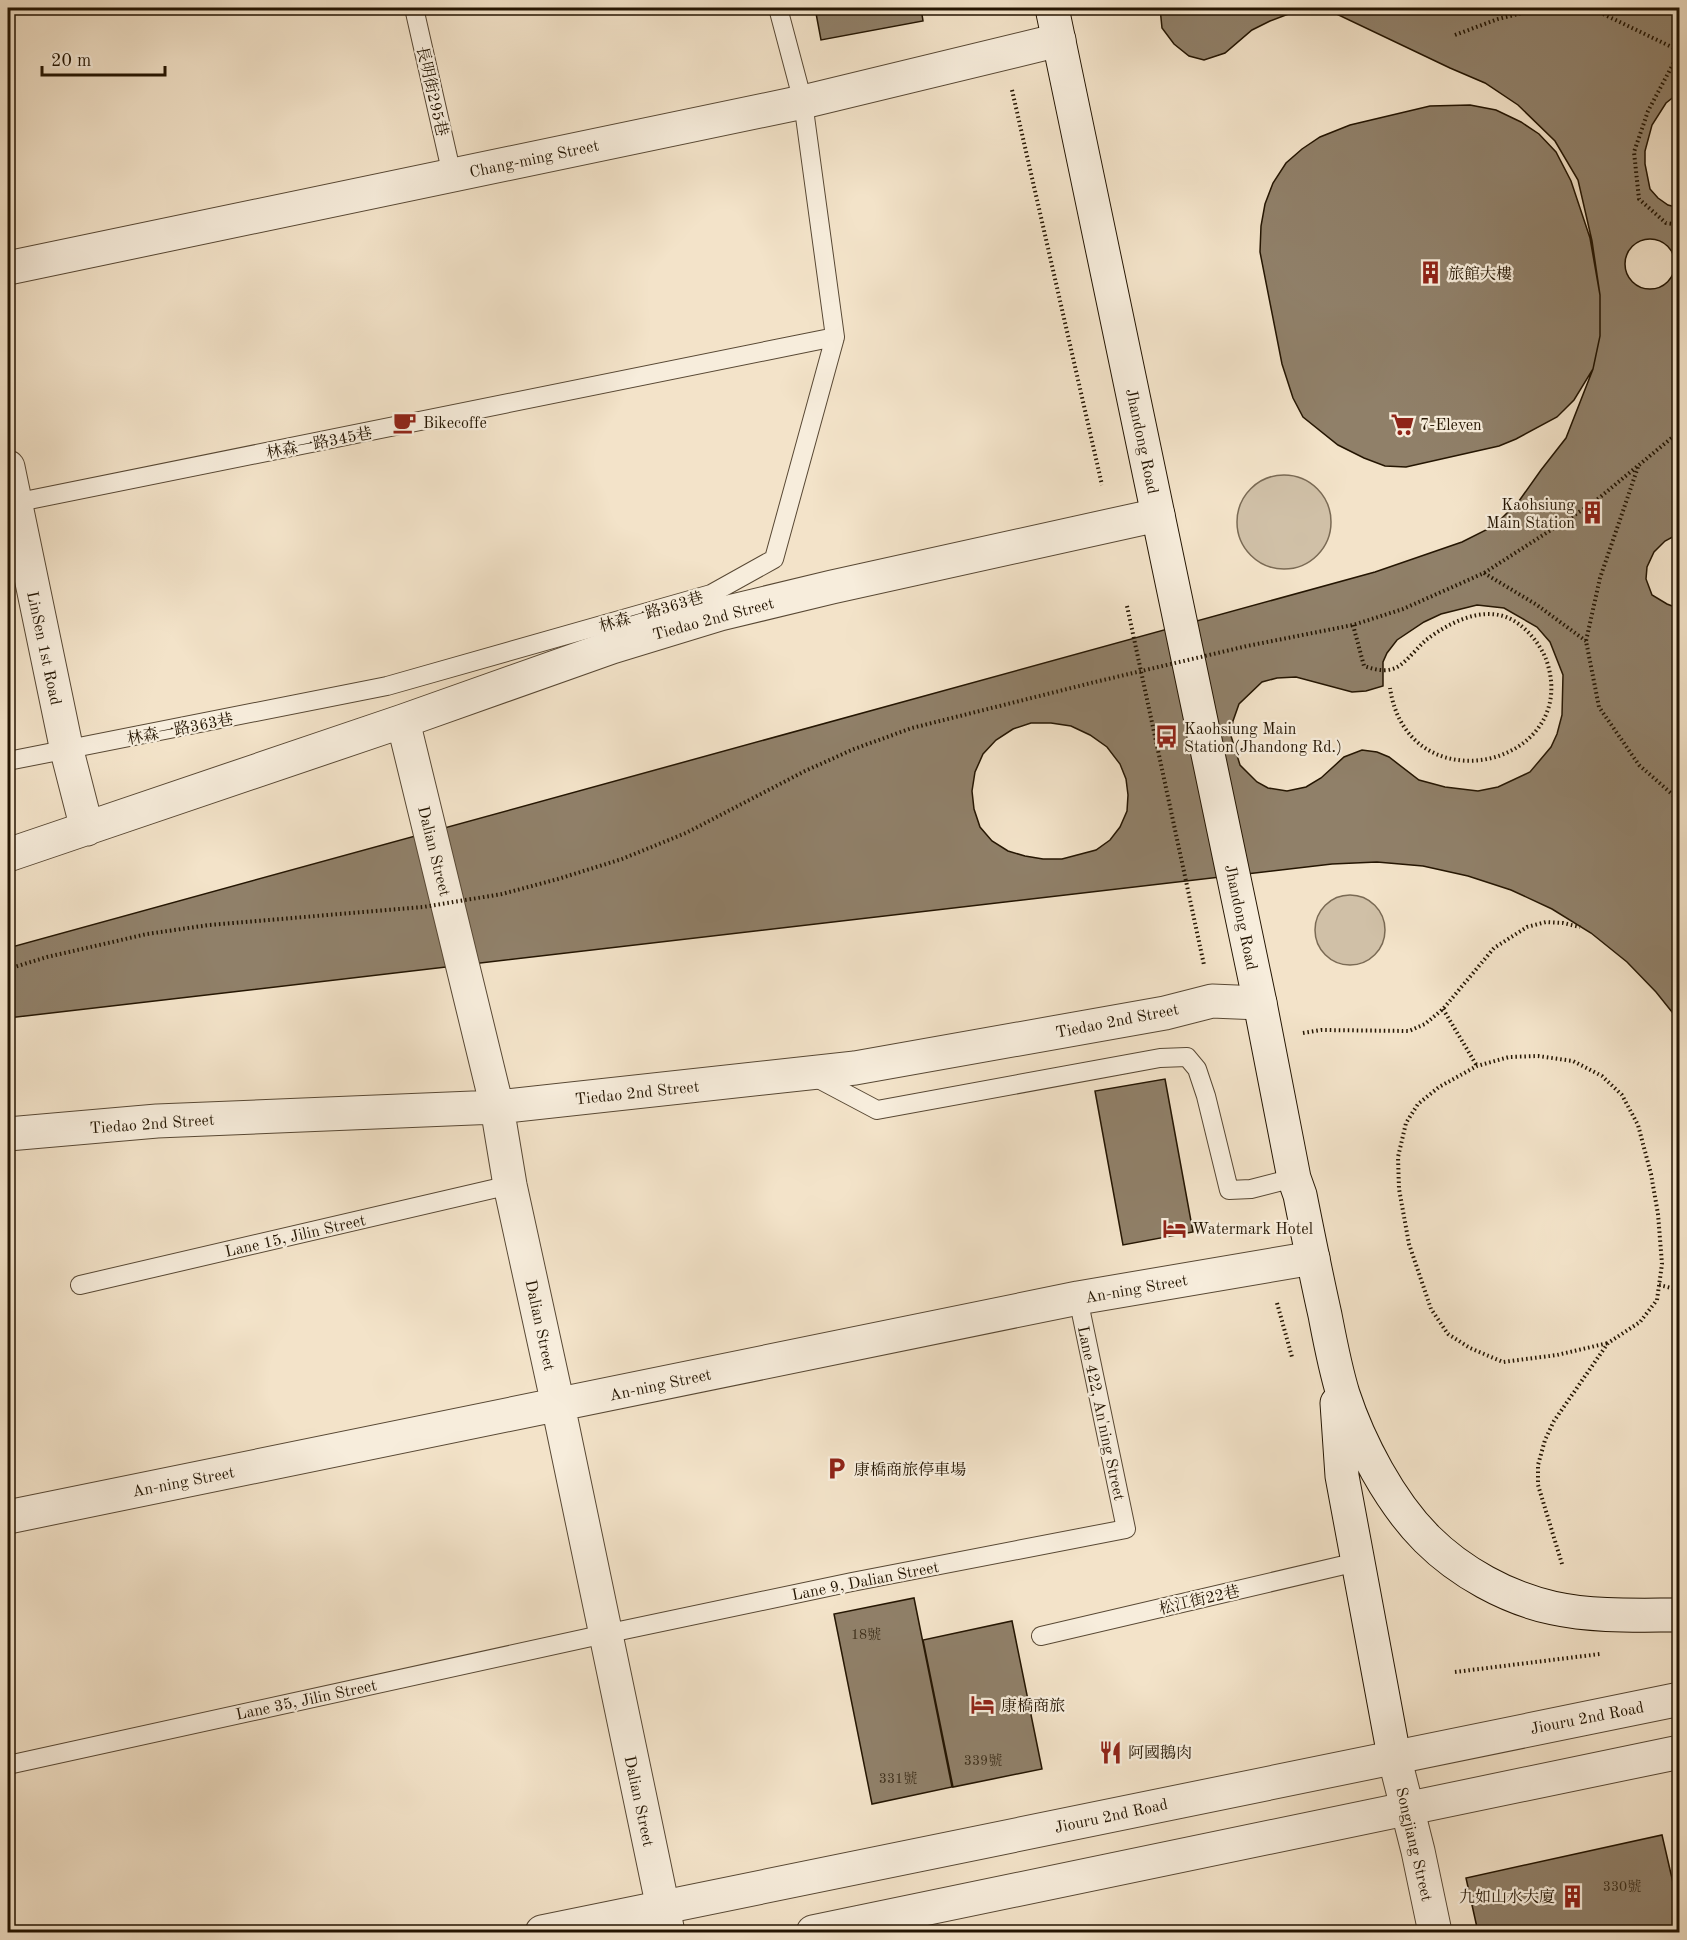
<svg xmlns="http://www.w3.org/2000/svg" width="1687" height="1940" font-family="'Old Standard TT','Noto Serif TC',serif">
<rect width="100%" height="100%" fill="#f3e3c9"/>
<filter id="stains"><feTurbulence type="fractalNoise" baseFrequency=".00333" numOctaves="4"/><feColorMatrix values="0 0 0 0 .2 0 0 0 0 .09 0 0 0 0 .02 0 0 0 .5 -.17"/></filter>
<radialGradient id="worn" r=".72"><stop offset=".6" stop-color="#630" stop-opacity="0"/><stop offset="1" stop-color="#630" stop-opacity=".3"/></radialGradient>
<!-- green -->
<path fill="#d0c0a7" stroke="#7a6a54" stroke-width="1.5" d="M1237 522a47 47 0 1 1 94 0a47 47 0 1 1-94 0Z
M1315 930a35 35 0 1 1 70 0a35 35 0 1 1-70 0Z"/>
<!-- building -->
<path fill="#908069" stroke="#241502" stroke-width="1.5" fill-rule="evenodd" d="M815,8H921L923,21L821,40Z
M1160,8H1680V92L1666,103L1652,125L1645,151V164L1650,189L1658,198L1668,205L1680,208V533L1665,541L1654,552L1647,567L1646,579L1652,595L1667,604L1680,609V1022L1656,992L1627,962L1591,933L1552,909L1511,890L1468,876L1423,866L1377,862L1332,864L8,1018V948L1375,572L1462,542L1494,526L1519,501L1541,470L1566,438L1593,369L1600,336V295L1592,241L1578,180L1555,141L1518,105L1485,83L1450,68L1324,8L1299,10L1270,21L1252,30L1225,53L1204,60L1189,56L1174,44L1162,28ZM1477,605L1504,608L1537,627L1550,642L1563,675L1562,715L1557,734L1551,747L1530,772L1498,787L1478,791L1445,787L1419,780L1389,757L1377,752L1362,750L1344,757L1321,778L1306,787L1287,791L1268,788L1257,782L1240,765L1231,736L1233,721L1239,704L1262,682L1277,678L1296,677L1352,692L1366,691L1383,686V662L1387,653L1397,640L1424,622L1441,614ZM1031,723H1051L1071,726L1090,735L1107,747L1120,764L1126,779L1128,795L1127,811L1120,827L1110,840L1096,850L1062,859H1043L1025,856L1008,851L992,841L980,827L974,809L972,791L975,772L983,754L996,740L1013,729Z
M1470,105L1496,110L1521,122L1539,134L1556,152L1571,181L1590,238L1600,295V336L1593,369L1574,400L1557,417L1516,439L1499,446L1406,467L1385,466L1364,458L1338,445L1303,417L1293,398L1282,364L1260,252L1261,226L1265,204L1273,183L1286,163L1302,149L1320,137L1350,125L1430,106Z
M1625 264a25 25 0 1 1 50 0a25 25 0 1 1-50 0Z
M1165,1079L1193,1232L1123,1245L1095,1091Z
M914,1598L952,1787L872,1804L834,1614Z
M1012,1621L1042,1769L953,1787L923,1640Z
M1662,1835L1680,1913V1932H1478L1466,1878Z"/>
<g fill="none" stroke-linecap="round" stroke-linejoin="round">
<defs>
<path id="service" d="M414,8L452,175
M14,503L835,337
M8,761L387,686L711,594L774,559L835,337L803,102L778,8
M811,1075L877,1110L1160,1058L1187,1057L1197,1069L1206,1096L1229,1190L1251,1189L1294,1178
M80,1285L510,1185
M1041,1636L1357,1562
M8,1765L605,1634L852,1582L1126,1529L1078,1298"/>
<path id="minor" d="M8,268L803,102L1059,40
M8,467L67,751L87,829
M403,721L497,1107L510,1185L558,1405L668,1932
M8,855L403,721L612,647L720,614L832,587L1158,515
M8,1134L157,1121L497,1107L855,1068L1165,1013L1212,1001L1260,1003
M8,1517L1078,1298L1313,1258
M1394,1756L1418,1851L1435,1932"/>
<path id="tertiary" d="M542,1932L1680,1699
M813,1932L1680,1752"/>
<path id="secondary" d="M1052,8L1260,1003L1294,1178L1300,1195C1308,1235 1316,1275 1325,1315C1330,1341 1335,1368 1343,1394C1359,1443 1390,1502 1427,1539C1460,1572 1507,1598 1553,1608C1594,1617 1638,1615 1680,1615
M1337,1403L1342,1476L1394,1756"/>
</defs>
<!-- service casing -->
<use href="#service" stroke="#584834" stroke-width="20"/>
<!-- minor casing -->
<use href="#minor" stroke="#584834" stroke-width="35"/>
<!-- tertiary casing -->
<use href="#tertiary" stroke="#584834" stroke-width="35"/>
<!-- secondary casing -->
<use href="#secondary" stroke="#241502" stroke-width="35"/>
<!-- path -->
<path stroke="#241502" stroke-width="4" stroke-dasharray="1.5 3" stroke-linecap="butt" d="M994,8L995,10
M1012,90L1102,485
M1484,573L1537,605L1586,641
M1127,606L1204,965
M1443,1009L1477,1066
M1303,1033L1321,1030L1409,1031L1425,1024L1443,1009L1494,948L1527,927L1546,922L1563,923L1580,927
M1659,1285L1680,1290
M1277,1303L1292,1357
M1562,1564L1538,1485V1465L1545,1440L1554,1421L1608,1343L1640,1322L1657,1300L1662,1264L1658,1214L1651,1174L1638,1125L1622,1095L1602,1076L1573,1061L1538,1056L1509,1057L1477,1066L1439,1087L1418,1104L1406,1123L1398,1157L1399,1189L1409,1244L1431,1309L1448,1334L1470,1348L1503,1362L1557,1355L1608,1343
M1455,1672L1600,1654"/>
<!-- service -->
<use href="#service" stroke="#f7eddc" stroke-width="18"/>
<!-- minor -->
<use href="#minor" stroke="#f7eddc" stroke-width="33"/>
<!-- tertiary -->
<use href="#tertiary" stroke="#f7eddc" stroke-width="33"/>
<!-- secondary -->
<use href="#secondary" stroke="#f7eddc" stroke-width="33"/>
<!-- path-bridge -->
<path stroke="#241502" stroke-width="4" stroke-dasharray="1.5 3" stroke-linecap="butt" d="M1455,35L1498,19L1534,10L1567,8L1599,12L1680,51L1648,111L1634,152L1639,199L1666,223L1680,225
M1638,467L1600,578L1586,641L1599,707L1639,765L1680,801
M1353,625L1364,666C1376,670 1388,673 1399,666C1409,659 1417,648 1426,640C1447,624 1479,607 1506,617C1524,624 1539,642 1546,659C1584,765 1408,809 1390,688
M8,969L47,957L147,934L209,925L423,907L502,894L558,879L622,859L686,833L805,771L854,749L912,728L1095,682L1247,646L1353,625L1403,609L1484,573L1593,503L1680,431"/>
</g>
<!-- icons -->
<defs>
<symbol id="building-bare" viewBox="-9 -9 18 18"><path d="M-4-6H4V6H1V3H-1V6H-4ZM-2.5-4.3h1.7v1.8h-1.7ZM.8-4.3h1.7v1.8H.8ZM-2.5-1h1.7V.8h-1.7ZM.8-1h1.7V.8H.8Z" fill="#8f2418" stroke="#f7eddc" stroke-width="2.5" paint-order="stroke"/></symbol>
<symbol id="cafe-bare" viewBox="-9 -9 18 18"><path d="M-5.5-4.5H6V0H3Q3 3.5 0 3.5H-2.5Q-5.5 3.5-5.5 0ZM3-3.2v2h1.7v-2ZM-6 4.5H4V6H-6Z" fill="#8f2418" stroke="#f7eddc" stroke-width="2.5" paint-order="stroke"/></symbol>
<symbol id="supermarket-bare" viewBox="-9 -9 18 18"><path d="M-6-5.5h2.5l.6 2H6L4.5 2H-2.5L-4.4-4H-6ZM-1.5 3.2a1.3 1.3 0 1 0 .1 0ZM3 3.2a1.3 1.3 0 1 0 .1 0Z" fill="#8f2418" stroke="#f7eddc" stroke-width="2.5" paint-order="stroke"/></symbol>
<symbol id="bus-bare" viewBox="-9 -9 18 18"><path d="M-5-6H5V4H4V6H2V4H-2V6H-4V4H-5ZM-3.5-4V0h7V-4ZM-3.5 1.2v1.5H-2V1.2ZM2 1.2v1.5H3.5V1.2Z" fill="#8f2418" stroke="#f7eddc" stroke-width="2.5" paint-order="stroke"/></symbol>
<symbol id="hotel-bare" viewBox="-9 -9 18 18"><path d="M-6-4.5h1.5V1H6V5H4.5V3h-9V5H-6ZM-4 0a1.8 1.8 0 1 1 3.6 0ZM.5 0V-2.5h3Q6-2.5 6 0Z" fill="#8f2418" stroke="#f7eddc" stroke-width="2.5" paint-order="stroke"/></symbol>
<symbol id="parking-bare" viewBox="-9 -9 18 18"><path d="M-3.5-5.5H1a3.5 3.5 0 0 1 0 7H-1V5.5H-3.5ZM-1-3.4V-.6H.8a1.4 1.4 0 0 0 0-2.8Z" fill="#8f2418" stroke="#f7eddc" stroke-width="2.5" paint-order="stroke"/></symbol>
<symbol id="restaurant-bare" viewBox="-9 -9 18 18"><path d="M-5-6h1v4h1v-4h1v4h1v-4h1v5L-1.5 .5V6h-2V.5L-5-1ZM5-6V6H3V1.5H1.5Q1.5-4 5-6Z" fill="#8f2418" stroke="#f7eddc" stroke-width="2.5" paint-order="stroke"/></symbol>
</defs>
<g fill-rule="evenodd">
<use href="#building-bare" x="1414" y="256" width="33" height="33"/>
<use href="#cafe-bare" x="388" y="406" width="33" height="33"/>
<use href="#supermarket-bare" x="1386" y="408" width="33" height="33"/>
<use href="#building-bare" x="1576" y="496" width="33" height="33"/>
<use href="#bus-bare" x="1150" y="720" width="33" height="33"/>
<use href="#hotel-bare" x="1158" y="1212" width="33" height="33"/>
<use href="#parking-bare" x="820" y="1452" width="33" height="33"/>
<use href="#hotel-bare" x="966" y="1688" width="33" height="33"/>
<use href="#restaurant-bare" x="1094" y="1736" width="33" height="33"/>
<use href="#building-bare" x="1556" y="1880" width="33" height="33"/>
</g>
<g text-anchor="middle" stroke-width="4.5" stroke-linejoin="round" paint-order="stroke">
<!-- number labels -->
<g font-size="14" fill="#3f301c">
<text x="866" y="1639">18號</text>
<text x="983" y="1765">339號</text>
<text x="898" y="1783">331號</text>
<text x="1622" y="1891">330號</text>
</g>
<!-- street labels -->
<g font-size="16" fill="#241502" stroke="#f7eddc">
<text transform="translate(433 91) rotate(77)" y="6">長明街295巷</text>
<text transform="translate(534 158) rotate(-12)" y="6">Chang-ming Street</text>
<text transform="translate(1143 441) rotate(78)" y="6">Jhandong Road</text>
<text transform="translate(319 442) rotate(-11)" y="6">林森一路345巷</text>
<text transform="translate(651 611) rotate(-16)" y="6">林森一路363巷</text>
<text transform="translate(713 618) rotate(-15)" y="6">Tiedao 2nd Street</text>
<text transform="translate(45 648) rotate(78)" y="6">LinSen 1st Road</text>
<text transform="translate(180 728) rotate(-11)" y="6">林森一路363巷</text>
<text transform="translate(435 851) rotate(76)" y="6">Dalian Street</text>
<text transform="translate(1242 917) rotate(78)" y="6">Jhandong Road</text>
<text transform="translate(1117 1020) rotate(-11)" y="6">Tiedao 2nd Street</text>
<text transform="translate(637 1092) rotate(-6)" y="6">Tiedao 2nd Street</text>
<text transform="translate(152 1123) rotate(-4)" y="6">Tiedao 2nd Street</text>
<text transform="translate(295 1235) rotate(-13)" y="6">Lane 15, Jilin Street</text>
<text transform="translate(1136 1288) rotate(-10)" y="6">An-ning Street</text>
<text transform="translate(541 1325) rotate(78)" y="6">Dalian Street</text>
<text transform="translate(660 1384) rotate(-12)" y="6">An-ning Street</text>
<text transform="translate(1102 1413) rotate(78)" y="6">Lane 422, An'ning Street</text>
<text transform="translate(183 1481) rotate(-11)" y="6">An-ning Street</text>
<text transform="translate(865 1580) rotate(-11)" y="6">Lane 9, Dalian Street</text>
<text transform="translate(1199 1599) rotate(-13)" y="6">松江街22巷</text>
<text transform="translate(306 1699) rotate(-12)" y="6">Lane 35, Jilin Street</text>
<text transform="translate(1587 1717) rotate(-11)" y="6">Jiouru 2nd Road</text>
<text transform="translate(640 1801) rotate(78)" y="6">Dalian Street</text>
<text transform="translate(1111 1815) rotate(-12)" y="6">Jiouru 2nd Road</text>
<text transform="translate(1415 1844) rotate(77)" y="6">Songjiang Street</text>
</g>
<!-- poi labels -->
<g font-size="16" fill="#241502" stroke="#f7eddc" text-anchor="start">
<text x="1448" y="279">旅館大樓</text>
<text x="423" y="428">Bikecoffe</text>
<text x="1420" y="430">7-Eleven</text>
<text x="1575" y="510" text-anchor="end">Kaohsiung<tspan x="1575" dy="18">Main Station</tspan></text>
<text x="1184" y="734">Kaohsiung Main<tspan x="1184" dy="18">Station(Jhandong Rd.)</tspan></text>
<text x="1192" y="1234">Watermark Hotel</text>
<text x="854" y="1475">康橋商旅停車場</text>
<text x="1001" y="1711">康橋商旅</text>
<text x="1128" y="1758">阿國鵝肉</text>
<text x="1555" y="1902" text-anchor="end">九如山水大廈</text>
</g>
</g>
<!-- margin -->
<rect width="1687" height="1940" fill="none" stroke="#f3e3c9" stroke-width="30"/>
<rect x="9" y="9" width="1669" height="1922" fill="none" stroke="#241502" stroke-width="3"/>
<rect x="15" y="15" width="1657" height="1910" fill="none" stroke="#241502" stroke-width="1.5"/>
<!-- scale -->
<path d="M42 66v9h123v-9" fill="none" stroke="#241502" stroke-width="3"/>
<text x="51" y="66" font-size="18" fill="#241502" stroke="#f7eddc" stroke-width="4.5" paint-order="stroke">20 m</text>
<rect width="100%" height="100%" filter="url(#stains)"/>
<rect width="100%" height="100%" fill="url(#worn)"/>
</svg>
